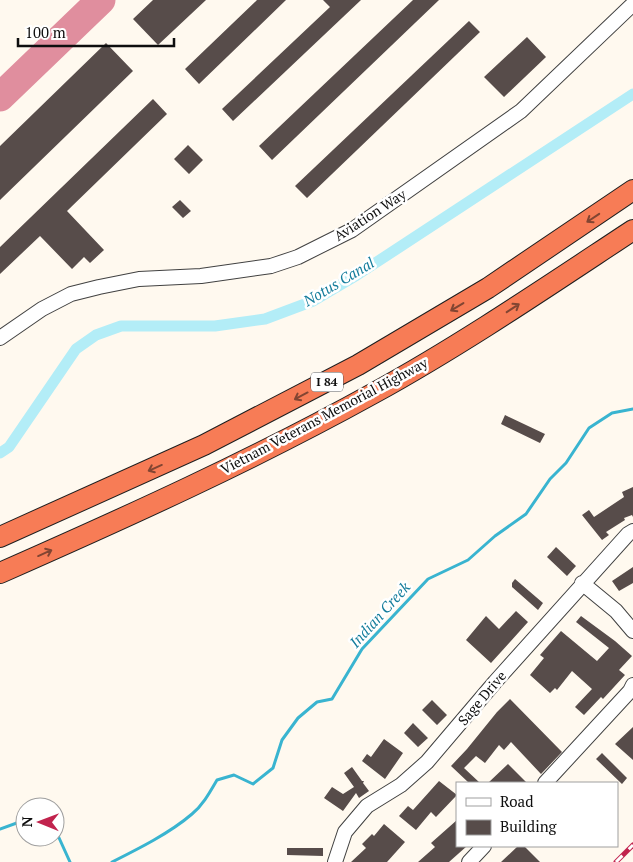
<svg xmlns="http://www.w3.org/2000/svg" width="633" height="862" font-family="'PT Serif',serif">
<rect width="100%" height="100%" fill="#fff9ef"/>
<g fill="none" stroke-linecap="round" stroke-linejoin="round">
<!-- stream -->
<path stroke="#39b4d0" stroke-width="3" d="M0,829L25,820
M55,829L70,862
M112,862C138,849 170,833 192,814C203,805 210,792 217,780L234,775L253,784L273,768L282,740L298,718L317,702L332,699L362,649L428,579L468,560L495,536L526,514L550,479L566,463L589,428L612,413L633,409"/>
<!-- canal -->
<path stroke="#b3edf7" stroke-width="11" d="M0,453L9,447L76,349L96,335L121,326H215L265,319L313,301L357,275L633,94"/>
<!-- taxiway -->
<path stroke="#e08e9e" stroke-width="29" d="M0,97L101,0"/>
</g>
<!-- building -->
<path fill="#574c4a" d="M153,0H206L158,45L133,19Z
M257,0H286L199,84L185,69Z
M323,0H361L233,121L222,109L330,7Z
M413,0H439L272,160L259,146Z
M469,21L480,32L307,198L295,186Z
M527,37L546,57L504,97L484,77Z
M106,43L133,71L0,200V146Z
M153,99L167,114L67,211L104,250L90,263L84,257L72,269L40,236L0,274V247Z
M188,145L203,160L189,174L174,159Z
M180,200L191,211L183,218L172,207Z
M505,415L545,434L540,443L501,424Z
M633,487V517L632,515L624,518L625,520L606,532L609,535L602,540L582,515L589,510L594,517L624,497L622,492Z
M556,547L576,566L567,576L547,557Z
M633,567V583L619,591L612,581Z
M515,579L543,603L538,610L512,587V583Z
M516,611L528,622L491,663L466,640L486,616L499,629Z
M581,616L615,641L632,656L619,670L625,675L603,699L601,697L584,715L575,707L592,689L572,671L557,690L555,688L550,693L530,675L544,658L540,655L561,631L597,661L609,648L576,622Z
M510,699L562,752L541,774L511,742L504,750L499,745L485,763L476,756L464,768L480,783H469L451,766L467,749L497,712Z
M432,700L447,715L437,725L422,710Z
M413,723L428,738L418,747L404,733Z
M633,727V760L615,744Z
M384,739L403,753L385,779L362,761L367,754L371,757Z
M602,753L627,778L622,784L596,759Z
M508,764L527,783H488Z
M352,767L362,781H364L363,783L369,791L359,798L356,793L343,811L324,798L332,787L343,794L354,787L344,773Z
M439,781L457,795L436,817L431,812L416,830L399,816L408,806L413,810Z
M457,820V846H467L449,862H418L435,847L431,843Z
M384,824L405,842L387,862H351L366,848L362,844L372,834L374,836Z
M518,846H524L540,862H501Z
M287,848H323V856L287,855Z"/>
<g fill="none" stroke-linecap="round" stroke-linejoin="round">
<defs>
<path id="minor" d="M0,338L42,309L71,294L99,287L139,279L201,276L271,266L298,257L352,230L521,111L633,4
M582,583L616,611L633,631
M545,783L630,691L633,685
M335,862L345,832L367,806L401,785L427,762L495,682L628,534L633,531
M469,862L484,846"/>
<path id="highway" d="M0,537L204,445L358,365L488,288L633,190
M0,573C127,517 253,460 374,393C463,344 548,286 633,230"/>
</defs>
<!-- minor casing -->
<use href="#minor" stroke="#414141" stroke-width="16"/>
<!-- highway casing -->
<use href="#highway" stroke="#1f1f1f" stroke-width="22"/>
<!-- minor -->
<use href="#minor" stroke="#fff" stroke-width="14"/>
<!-- highway -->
<use href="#highway" stroke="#f77c56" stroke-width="20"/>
<defs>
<path id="rail" d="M616,862L633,845"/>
</defs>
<!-- rail casing -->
<use href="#rail" stroke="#c1234d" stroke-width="5"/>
<!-- rail -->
<use href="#rail" stroke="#fff" stroke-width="3" stroke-dasharray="9" stroke-linecap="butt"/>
</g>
<!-- one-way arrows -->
<defs><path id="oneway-shaft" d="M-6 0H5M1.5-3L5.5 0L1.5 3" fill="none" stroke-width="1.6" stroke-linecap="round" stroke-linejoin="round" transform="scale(1.25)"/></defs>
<g stroke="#824532">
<use href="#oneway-shaft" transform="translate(593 218) rotate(146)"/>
<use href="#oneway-shaft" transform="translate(457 307) rotate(149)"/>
<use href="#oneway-shaft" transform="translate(513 308) rotate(-33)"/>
<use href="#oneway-shaft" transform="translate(301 396) rotate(152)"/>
<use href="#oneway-shaft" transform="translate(155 468) rotate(156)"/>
<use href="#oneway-shaft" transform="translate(45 553) rotate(-24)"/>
</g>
<g text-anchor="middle" stroke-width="5" stroke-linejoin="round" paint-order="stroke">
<!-- shield labels -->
<rect fill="#fff" stroke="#565656" stroke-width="1" x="311" y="372.5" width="32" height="19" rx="4"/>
<g font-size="12" font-weight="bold" fill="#0e0e0e">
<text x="327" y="386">I 84</text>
</g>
<!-- street labels -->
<g font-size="14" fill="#0e0e0e" stroke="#fff">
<text transform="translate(370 215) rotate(-33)" y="5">Aviation Way</text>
<text transform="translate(324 416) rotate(-28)" y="5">Vietnam Veterans Memorial Highway</text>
<text transform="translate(482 698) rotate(-50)" y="5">Sage Drive</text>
</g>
<!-- water labels -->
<g font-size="15" font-style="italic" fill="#157d9c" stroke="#fff">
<text transform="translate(339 282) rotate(-31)" y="5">Notus Canal</text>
<text transform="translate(380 615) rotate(-48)" y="5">Indian Creek</text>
</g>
</g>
<!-- legend -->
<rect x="456" y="782" width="162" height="65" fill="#ffffff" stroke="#9f9f9f"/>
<rect x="466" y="798" width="25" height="8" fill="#ffffff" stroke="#9f9f9f"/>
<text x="500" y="807" font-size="15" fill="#0e0e0e">Road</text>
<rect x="466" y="820" width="25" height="15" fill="#574c4a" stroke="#9f9f9f"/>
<text x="500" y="832" font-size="15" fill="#0e0e0e">Building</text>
<!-- north arrow -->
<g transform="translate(40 822) rotate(271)"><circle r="24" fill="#ffffff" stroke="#9f9f9f"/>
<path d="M0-4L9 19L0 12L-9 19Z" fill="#c1234d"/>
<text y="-8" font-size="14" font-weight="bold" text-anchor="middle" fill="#0e0e0e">N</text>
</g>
<!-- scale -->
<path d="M18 38v8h156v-8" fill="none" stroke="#0e0e0e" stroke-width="2.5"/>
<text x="25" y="38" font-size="15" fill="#0e0e0e" stroke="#ffffff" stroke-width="4" paint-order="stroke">100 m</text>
</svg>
